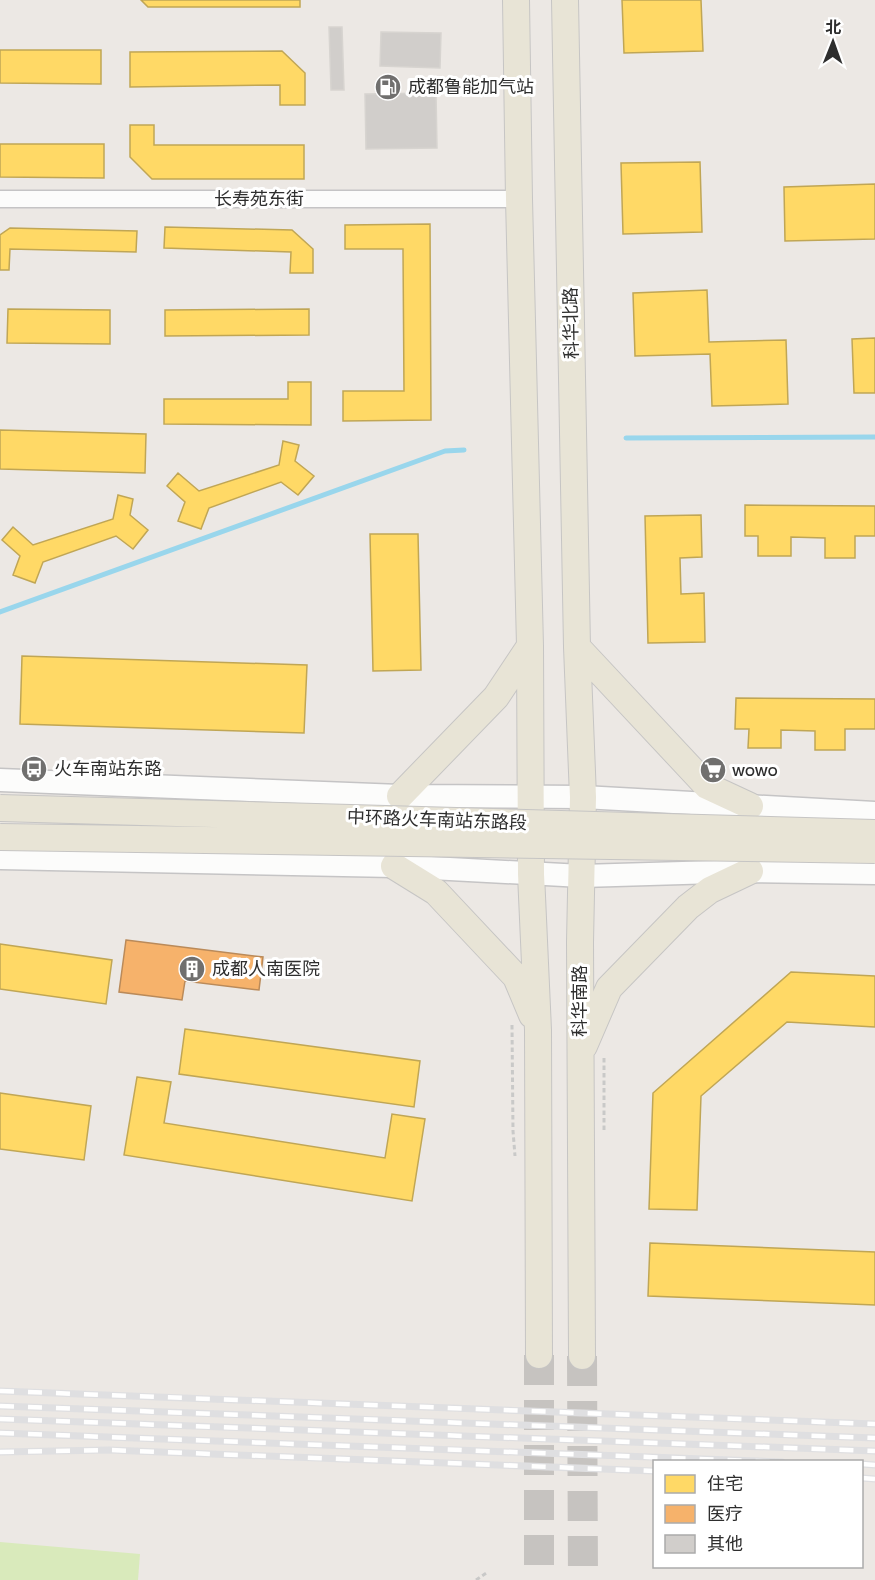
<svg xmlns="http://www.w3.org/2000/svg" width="875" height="1580" font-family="Cabin,'Noto Sans SC',sans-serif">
<rect width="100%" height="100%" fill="#ece8e4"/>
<!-- pitch -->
<path fill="#d9eabb" d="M0,1542L140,1554L138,1580H0Z"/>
<!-- homes -->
<path fill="#ffd966" stroke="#c0a655" stroke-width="1.5" d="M141,0H300V7H148Z
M622,0H701L703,51L624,53Z
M0,50H101V84L0,83Z
M282,51L305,73V105H280V85L130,87V52Z
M130,125H154V145H304V179H152L130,157Z
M0,144H104V178L0,177Z
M700,162L702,232L623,234L621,163Z
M875,184V239L785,241L784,187Z
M430,224L431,420L343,421V391H404L403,249H345V225Z
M165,227L292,230L313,249V273H290L291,252L164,248Z
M10,228L137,231L136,252L10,249L9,270H0V235Z
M707,290L709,342L786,340L788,404L712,406L710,354L635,356L633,293Z
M8,309L110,310V344L7,343Z
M309,309V335L165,336V310Z
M875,338V393H854L852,339Z
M288,382H311V425L164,424V399H288Z
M0,430L146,434L145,473L0,469Z
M283,441L299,445L295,461L314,476L298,495L281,482L209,508L201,529L178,521L185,502L167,486L178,473L199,491L279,465Z
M118,495L133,499L130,515L148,530L133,549L116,536L43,562L35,583L13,575L20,556L2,540L13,527L33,545L113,519Z
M745,505L875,506V536H855V558H825V538L791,537V556H758V536H745Z
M701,515L702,557L680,558L681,594L704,593L705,642L648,643L645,516Z
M370,534H418L421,670L373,671Z
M22,656L307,665L304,733L20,724Z
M736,698L875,699V729H845V750H815V731L781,730V748H748L749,729H735Z
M0,944L112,960L106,1004L0,989Z
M791,972L875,976V1027L787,1022L701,1096L697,1210L649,1209L653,1093Z
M185,1029L420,1061L414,1107L179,1074Z
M137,1077L171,1082L164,1123L385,1158L392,1114L425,1119L412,1201L124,1155Z
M0,1093L91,1106L84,1160L0,1149Z
M650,1243L875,1252V1305L648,1296Z"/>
<!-- health -->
<path fill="#f6b26b" stroke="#ba8a59" stroke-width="1.5" d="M126,940L263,957L259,990L185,981L182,1000L119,992Z"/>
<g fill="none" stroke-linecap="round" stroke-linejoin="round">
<!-- stream -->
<path stroke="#99d6ec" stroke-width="5" d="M626,438L875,437
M0,612L445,451L464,450"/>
</g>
<!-- building -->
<path fill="#d1cecb" stroke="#d7d4d0" stroke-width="1.5" d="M329,27H342L344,90H331Z
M381,32L441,33L440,68L380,66Z
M436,93L437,148L366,149L365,94Z"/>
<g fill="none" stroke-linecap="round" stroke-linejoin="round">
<!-- highway-tunnel -->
<path stroke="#c6c3c0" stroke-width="30" stroke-dasharray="30 15" stroke-linecap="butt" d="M539,1355V1580
M582,1356L583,1580"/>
<defs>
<path id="street" d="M0,199H519"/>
<path id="secondary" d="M0,780L400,796L583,797L875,813
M0,858L394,866L582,876L750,871L875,873"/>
<path id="primary" d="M516,0L519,199L530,646L531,874L538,1030L539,1355
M565,0L577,647L583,797L580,942L582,1356
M577,647L707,786L750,806
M400,796L496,697L530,646
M394,866L436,892L516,977L532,1015
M584,1046L609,988L688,907L710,890L750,871"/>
</defs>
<!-- street casing -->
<use href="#street" stroke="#c5c4c5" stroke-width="19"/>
<!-- secondary casing -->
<use href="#secondary" stroke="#c5c4c5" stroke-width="25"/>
<!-- primary casing -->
<use href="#primary" stroke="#c6c5c4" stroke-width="28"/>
<!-- path -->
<path stroke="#c9c9c8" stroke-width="3" stroke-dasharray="4.5 3" stroke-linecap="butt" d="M512,1025L513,1131L515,1156
M604,1130V1055
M476,1580L488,1572"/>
<!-- street -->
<use href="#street" stroke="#fcfcfb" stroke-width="16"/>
<!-- secondary -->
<use href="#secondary" stroke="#fcfcfb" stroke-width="22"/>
<!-- primary -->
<use href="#primary" stroke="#e8e4d6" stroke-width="26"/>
<defs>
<path id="rail" d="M0,1391L875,1424
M0,1406L875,1438
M0,1419L875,1451
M0,1433L782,1462
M0,1452L109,1450L654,1471
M862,1464L875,1465
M862,1478L875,1479"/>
</defs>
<!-- rail casing -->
<use href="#rail" stroke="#dfdfe1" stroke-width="7"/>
<!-- rail -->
<use href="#rail" stroke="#fff" stroke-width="4.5" stroke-dasharray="14" stroke-linecap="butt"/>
<defs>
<path id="primary-bridge" d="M0,808L875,833
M0,837L875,850"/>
</defs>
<!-- primary-bridge casing -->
<use href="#primary-bridge" stroke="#c6c5c4" stroke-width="28" stroke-linecap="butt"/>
<!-- primary-bridge -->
<use href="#primary-bridge" stroke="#e8e4d6" stroke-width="26"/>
</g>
<!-- icons -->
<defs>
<symbol id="fuel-disc" viewBox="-11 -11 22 22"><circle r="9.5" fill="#706f6e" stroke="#fff"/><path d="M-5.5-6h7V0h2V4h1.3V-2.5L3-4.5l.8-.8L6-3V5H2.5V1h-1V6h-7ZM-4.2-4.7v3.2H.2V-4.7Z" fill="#fff"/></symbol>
<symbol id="bus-disc" viewBox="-11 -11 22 22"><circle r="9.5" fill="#706f6e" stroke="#fff"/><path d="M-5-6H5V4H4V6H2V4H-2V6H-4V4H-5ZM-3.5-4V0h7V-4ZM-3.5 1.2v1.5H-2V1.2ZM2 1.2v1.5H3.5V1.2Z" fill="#fff"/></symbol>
<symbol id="supermarket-disc" viewBox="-11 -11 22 22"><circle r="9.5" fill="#706f6e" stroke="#fff"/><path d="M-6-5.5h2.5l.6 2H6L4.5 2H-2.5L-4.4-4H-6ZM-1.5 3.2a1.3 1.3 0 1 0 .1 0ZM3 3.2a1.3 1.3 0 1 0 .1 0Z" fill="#fff"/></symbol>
<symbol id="building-disc" viewBox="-11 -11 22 22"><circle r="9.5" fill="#706f6e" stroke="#fff"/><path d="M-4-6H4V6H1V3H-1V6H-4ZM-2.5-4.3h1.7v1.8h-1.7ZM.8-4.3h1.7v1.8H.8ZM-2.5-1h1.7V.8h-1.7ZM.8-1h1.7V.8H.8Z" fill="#fff"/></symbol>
</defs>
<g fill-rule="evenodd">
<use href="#fuel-disc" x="373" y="72" width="30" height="30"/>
<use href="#bus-disc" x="19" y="754" width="30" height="30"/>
<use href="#supermarket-disc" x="698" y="755" width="30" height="30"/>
<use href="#building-disc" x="177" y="954" width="30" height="30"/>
</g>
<g text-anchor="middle" stroke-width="6" stroke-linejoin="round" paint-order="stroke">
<!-- poi labels -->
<g font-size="18" fill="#2e2e2e" stroke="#fff" text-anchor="start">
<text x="408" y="93">成都鲁能加气站</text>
<text x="54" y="775">火车南站东路</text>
<text x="732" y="776">wowo</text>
<text x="212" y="975">成都人南医院</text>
</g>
<!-- street labels -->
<g font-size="18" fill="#2e2e2e" stroke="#fff">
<text x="259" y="205">长寿苑东街</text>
<text transform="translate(571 323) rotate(-91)" y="6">科华北路</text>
<text transform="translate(437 820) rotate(2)" y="6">中环路火车南站东路段</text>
<text transform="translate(580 1001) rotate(-90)" y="6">科华南路</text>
</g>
</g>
<!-- legend -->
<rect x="653" y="1460" width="210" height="108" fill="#ffffff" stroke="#ababab" stroke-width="1.5"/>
<rect x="665" y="1475" width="30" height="18" fill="#ffd966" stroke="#ababab" stroke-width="1.5"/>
<text x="707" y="1490" font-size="18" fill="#2e2e2e">住宅</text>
<rect x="665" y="1505" width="30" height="18" fill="#f6b26b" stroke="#ababab" stroke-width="1.5"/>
<text x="707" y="1520" font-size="18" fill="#2e2e2e">医疗</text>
<rect x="665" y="1535" width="30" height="18" fill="#d1cecb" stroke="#ababab" stroke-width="1.5"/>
<text x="707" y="1550" font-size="18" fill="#2e2e2e">其他</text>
<!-- north arrow -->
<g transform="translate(833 42) rotate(1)" stroke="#ffffff" stroke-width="4.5" paint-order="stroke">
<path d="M0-4.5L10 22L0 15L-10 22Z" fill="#2e2e2e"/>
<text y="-9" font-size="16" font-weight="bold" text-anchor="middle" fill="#2e2e2e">北</text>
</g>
</svg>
